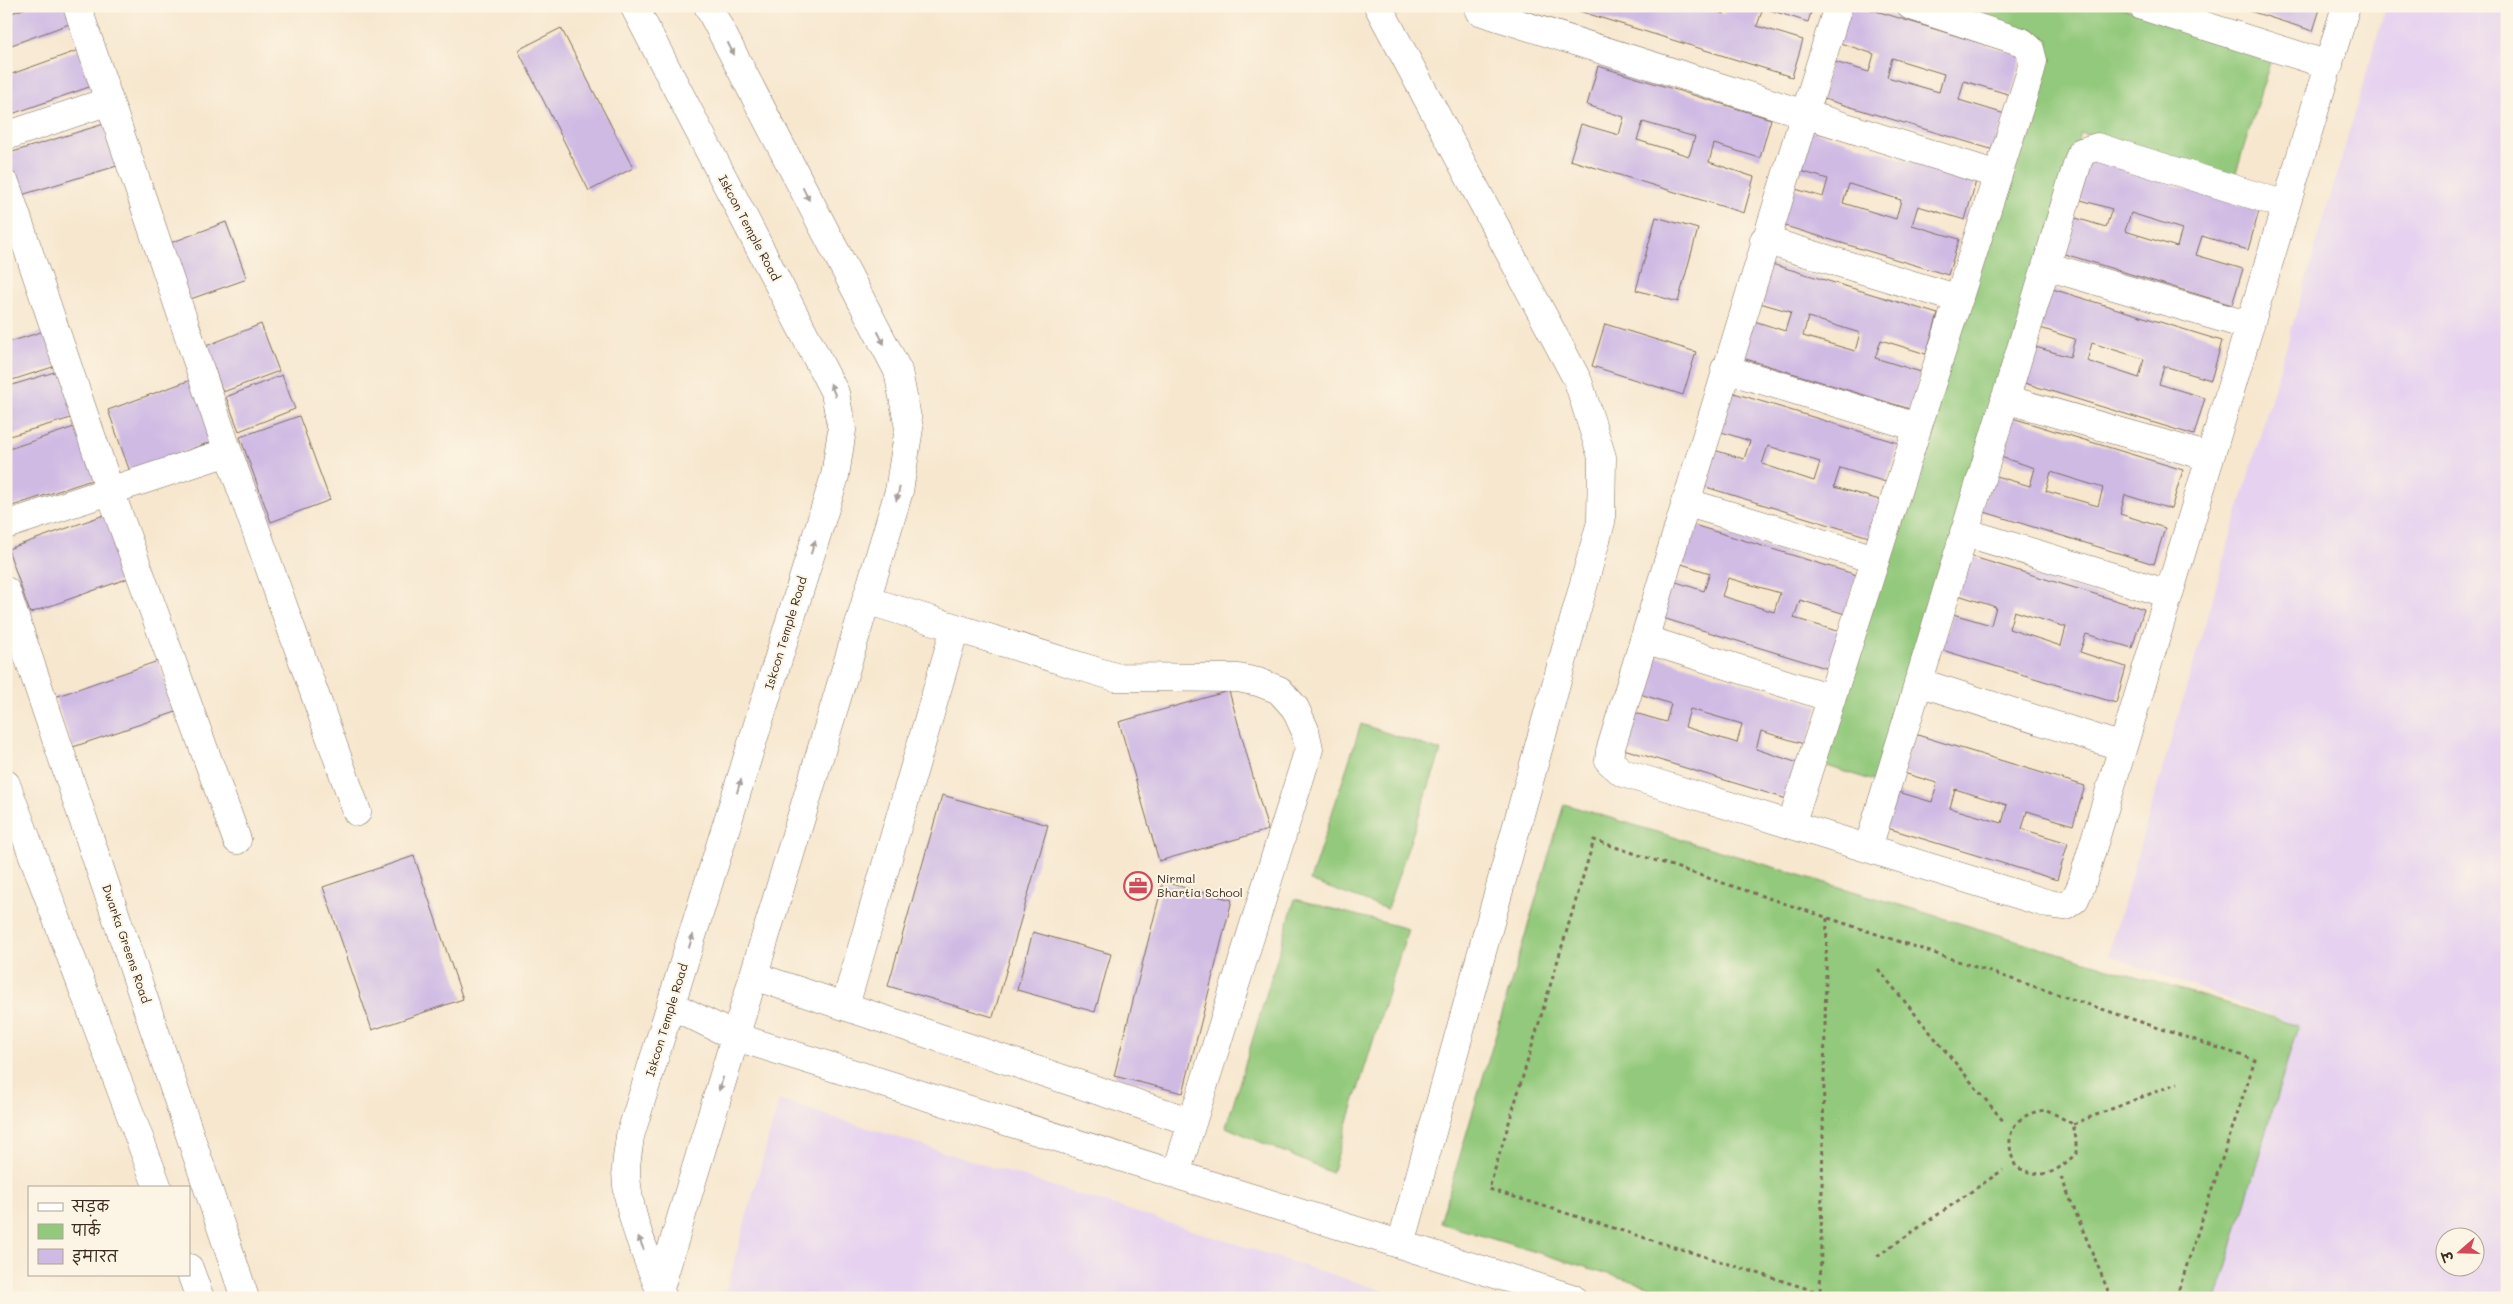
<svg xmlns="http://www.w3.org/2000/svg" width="2513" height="1304" font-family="Mali,'Playpen Sans Deva',sans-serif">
<rect width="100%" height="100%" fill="#fcf5e5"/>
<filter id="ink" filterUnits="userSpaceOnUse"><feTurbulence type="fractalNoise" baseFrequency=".02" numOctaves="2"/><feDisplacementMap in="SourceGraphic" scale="10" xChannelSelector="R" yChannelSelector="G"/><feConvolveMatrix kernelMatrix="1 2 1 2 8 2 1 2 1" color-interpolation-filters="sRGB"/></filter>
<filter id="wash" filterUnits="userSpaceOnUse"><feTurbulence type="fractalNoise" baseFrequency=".0096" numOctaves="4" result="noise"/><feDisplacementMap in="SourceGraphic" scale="20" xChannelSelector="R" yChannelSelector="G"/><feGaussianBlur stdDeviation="1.12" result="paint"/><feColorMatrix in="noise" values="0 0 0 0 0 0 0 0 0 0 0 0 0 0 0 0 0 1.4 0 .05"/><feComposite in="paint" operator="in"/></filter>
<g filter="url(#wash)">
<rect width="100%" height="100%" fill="#f7e7cf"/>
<!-- built -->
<path fill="#e6d2f0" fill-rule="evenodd" d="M2386,6H2507V1298H2217L2298,1025L2108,955ZM2446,1236H2476V1266H2446Z
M779,1100L1407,1298H724Z"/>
<!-- green -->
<path fill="#93c97c" stroke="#677a4d" d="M1945,6H2117L2272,56L2233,182L2081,133L1877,782L1821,764L2049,40Z
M1361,724L1441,751L1387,909L1310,881Z
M1564,804L2298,1025L2217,1298H1688L1440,1223Z
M1295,899L1408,929L1332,1173L1226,1127Z"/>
<g id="blocks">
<!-- building -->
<path fill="#cfbae4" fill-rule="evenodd" d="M31,6H66L72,23L6,47V15Z
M1697,6L1724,14L1726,6H1813L1808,22L1763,8L1757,26L1803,40L1792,77L1566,7Z
M1848,6H1860L2022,56L2011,95L1964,81L1959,100L2005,114L1994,150L1821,98L1831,61L1869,72L1874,54L1837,42ZM1892,58L1944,74L1939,92L1887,77Z
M2234,6H2321L2313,31Z
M561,28L633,168L589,191L518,50Z
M79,50L92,86L6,116V76Z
M1598,66L1771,119L1760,158L1714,144L1709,162L1754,177L1744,213L1570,160L1581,124L1619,135L1624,117L1587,105ZM1643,122L1695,137L1689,156L1637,140Z
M104,124L117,166L18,196L6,154Z
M1802,128L1976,181L1965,220L1918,206L1912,225L1959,239L1948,275L1775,223L1785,186L1823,197L1828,179L1790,168ZM1849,184L1901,200L1896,219L1843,203Z
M2086,158L2259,211L2248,250L2202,236L2196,255L2243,269L2232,305L2058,252L2069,216L2106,227L2112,209L2074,198ZM2131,213L2182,229L2177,247L2125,231Z
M1656,217L1698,229L1678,302L1636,290Z
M226,222L247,279L185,301L165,245Z
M1765,262L1938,314L1926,354L1881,340L1875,358L1921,372L1910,409L1736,356L1748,319L1785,331L1791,312L1753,301ZM1808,317L1860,333L1855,351L1803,336Z
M2049,288L2222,341L2211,380L2164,366L2159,384L2205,398L2194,435L2021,382L2032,346L2070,357L2075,339L2037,327ZM2092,343L2144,359L2139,378L2087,361Z
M261,324L279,371L223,392L206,346Z
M1605,324L1696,352L1683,395L1592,366Z
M51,329L62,364L6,382V343Z
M64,369L78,416L6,437V387Z
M282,375L295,409L239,431L226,397Z
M199,377L221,438L130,472L108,410Z
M1724,390L1898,443L1886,482L1840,468L1834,487L1880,500L1869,537L1696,484L1707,448L1744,459L1750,441L1712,429ZM1768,446L1820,462L1814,481L1762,464Z
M299,416L330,500L271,522L240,437Z
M2009,417L2183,470L2171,509L2125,495L2120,514L2165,528L2154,564L1981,511L1992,475L2030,486L2035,468L1997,456ZM2051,472L2103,488L2098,506L2046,491Z
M80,425L98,478L6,508V450Z
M107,514L129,578L30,613L8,549Z
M1684,522L1857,575L1845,614L1800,600L1794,618L1840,632L1829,669L1656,616L1667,579L1704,591L1710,573L1672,561ZM1728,578L1780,593L1774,612L1722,596Z
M1970,556L2144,609L2132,648L2086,634L2080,652L2126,667L2116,703L1942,650L1953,614L1991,625L1996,607L1958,595ZM2014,611L2066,627L2061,646L2009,629Z
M1645,653L1818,706L1807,745L1761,731L1756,749L1801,764L1790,800L1617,747L1628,711L1666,722L1671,704L1634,692ZM1690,709L1742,724L1737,743L1685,727Z
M158,661L176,712L73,747L55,697Z
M1229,691L1268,830L1159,861L1119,722Z
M1911,733L2085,786L2073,825L2027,811L2022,829L2068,843L2057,880L1884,827L1895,791L1932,802L1937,783L1900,772ZM1955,789L2007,805L2002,823L1950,808Z
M942,795L1048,825L993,1017L888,986Z
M414,856L463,999L372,1030L323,887Z
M1163,882L1232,900L1183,1093L1114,1076Z
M1033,932L1111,954L1095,1012L1017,990Z"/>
</g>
</g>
<g filter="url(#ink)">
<use href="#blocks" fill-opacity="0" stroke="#7d6c5c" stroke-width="1"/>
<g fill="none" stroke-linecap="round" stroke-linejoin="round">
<defs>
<path id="minor" d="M77,6L228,452L357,812
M634,6L835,393L842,430L835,476L630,1136C629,1147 626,1159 626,1171C627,1216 647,1256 663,1298
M1378,6L1578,381L1602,457L1601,522L1401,1244
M1838,6L1610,751L1609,761L1623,773L2049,904L2065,906L2075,899L2081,886L2346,6
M2142,6L2329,65
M1479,11L1998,175
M6,136L109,101
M6,185L110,491L237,840
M1764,240L1959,299
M2046,266L2250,326
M1725,369L1917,427
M2005,399L2210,457
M1685,502L1875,559
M6,525L228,452
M1964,532L2169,594
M6,591L245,1298
M866,600L1115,677L1238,678L1258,682L1279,690L1295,708L1305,730L1309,749L1176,1174
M1644,639L1831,698
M1918,682L2123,747
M6,784L158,1188
M1791,825L2030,74L2033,61L2030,49L2022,42L1911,6
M1868,848L2081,152L2097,147L2286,205
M754,976L1192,1122
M671,1005L736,1037L1572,1298
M845,1006L955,628
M189,1268L200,1298
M660,1288L899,491L909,428L898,371L708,6"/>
</defs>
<!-- minor casing -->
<use href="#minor" stroke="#7d6c5c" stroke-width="29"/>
<!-- path -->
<path stroke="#7d6c5c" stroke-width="3" stroke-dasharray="4 4" stroke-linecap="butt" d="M1878,969L2004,1122
M2047,1110L2073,1124L2076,1139V1154C2053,1174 2046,1180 2016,1167C2002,1137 2012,1113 2047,1110Z
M2073,1124L2178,1083
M2061,1177L2111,1298
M1877,1256L2003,1170
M1820,1298L1827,918
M1837,1298L1489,1189L1594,840L2255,1060L2176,1298"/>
<!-- minor -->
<use href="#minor" stroke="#fff" stroke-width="28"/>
</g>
<!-- one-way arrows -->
<defs><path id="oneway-solid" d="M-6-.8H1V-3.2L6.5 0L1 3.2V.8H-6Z" transform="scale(1.25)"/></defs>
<g fill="#a79f9a">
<use href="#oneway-solid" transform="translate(731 49) rotate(63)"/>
<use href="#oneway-solid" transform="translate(806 194) rotate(63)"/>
<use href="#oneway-solid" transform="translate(881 338) rotate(63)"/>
<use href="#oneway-solid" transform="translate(833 390) rotate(-112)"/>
<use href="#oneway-solid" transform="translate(898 494) rotate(104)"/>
<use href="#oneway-solid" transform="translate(813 547) rotate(-73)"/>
<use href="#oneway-solid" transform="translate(739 786) rotate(-73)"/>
<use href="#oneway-solid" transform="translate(691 941) rotate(-73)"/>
<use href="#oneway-solid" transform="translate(721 1084) rotate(107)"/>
<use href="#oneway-solid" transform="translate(641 1243) rotate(-112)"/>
</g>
</g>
<!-- icons -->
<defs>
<symbol id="office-ring" viewBox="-11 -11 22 22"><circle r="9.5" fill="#fcf5e5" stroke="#d1495b" stroke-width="1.5"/><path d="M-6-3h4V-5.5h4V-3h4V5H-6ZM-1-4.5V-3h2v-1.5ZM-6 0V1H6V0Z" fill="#d1495b"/></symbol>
</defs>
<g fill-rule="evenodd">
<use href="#office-ring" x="1122" y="870" width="32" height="32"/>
</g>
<g text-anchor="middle" stroke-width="4" stroke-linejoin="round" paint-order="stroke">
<!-- street labels -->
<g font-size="12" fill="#3b2a1e" stroke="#fcf5e5">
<text transform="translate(749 228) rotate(62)" y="4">Iskcon Temple Road</text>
<text transform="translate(786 633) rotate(-73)" y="4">Iskcon Temple Road</text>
<text transform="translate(126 944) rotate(71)" y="4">Dwarka Greens Road</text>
<text transform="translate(667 1020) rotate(-73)" y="4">Iskcon Temple Road</text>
</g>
<!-- poi labels -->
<g font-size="12" fill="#3b2a1e" stroke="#fcf5e5" text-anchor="start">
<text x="1157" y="883">Nirmal<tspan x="1157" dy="14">Bhartia School</tspan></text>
</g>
</g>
<!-- margin -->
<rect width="2513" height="1304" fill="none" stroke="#fcf5e5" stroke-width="25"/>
<!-- legend -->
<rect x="28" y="1186" width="162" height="90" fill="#fcf5e5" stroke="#afa495"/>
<rect x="38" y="1203" width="25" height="8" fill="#ffffff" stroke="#afa495"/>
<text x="72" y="1212" font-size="15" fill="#3b2a1e">सड़क</text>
<rect x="38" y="1224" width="25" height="15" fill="#93c97c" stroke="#afa495"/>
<text x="72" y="1236" font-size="15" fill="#3b2a1e">पार्क</text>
<rect x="38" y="1249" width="25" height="15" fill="#cfbae4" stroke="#afa495"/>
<text x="72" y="1262" font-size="15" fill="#3b2a1e">इमारत</text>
<!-- north arrow -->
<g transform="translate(2460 1252) rotate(250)"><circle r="24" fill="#fcf5e5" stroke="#afa495"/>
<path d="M0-4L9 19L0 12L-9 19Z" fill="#d1495b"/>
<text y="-8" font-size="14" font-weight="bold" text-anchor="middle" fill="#3b2a1e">उ</text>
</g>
</svg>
